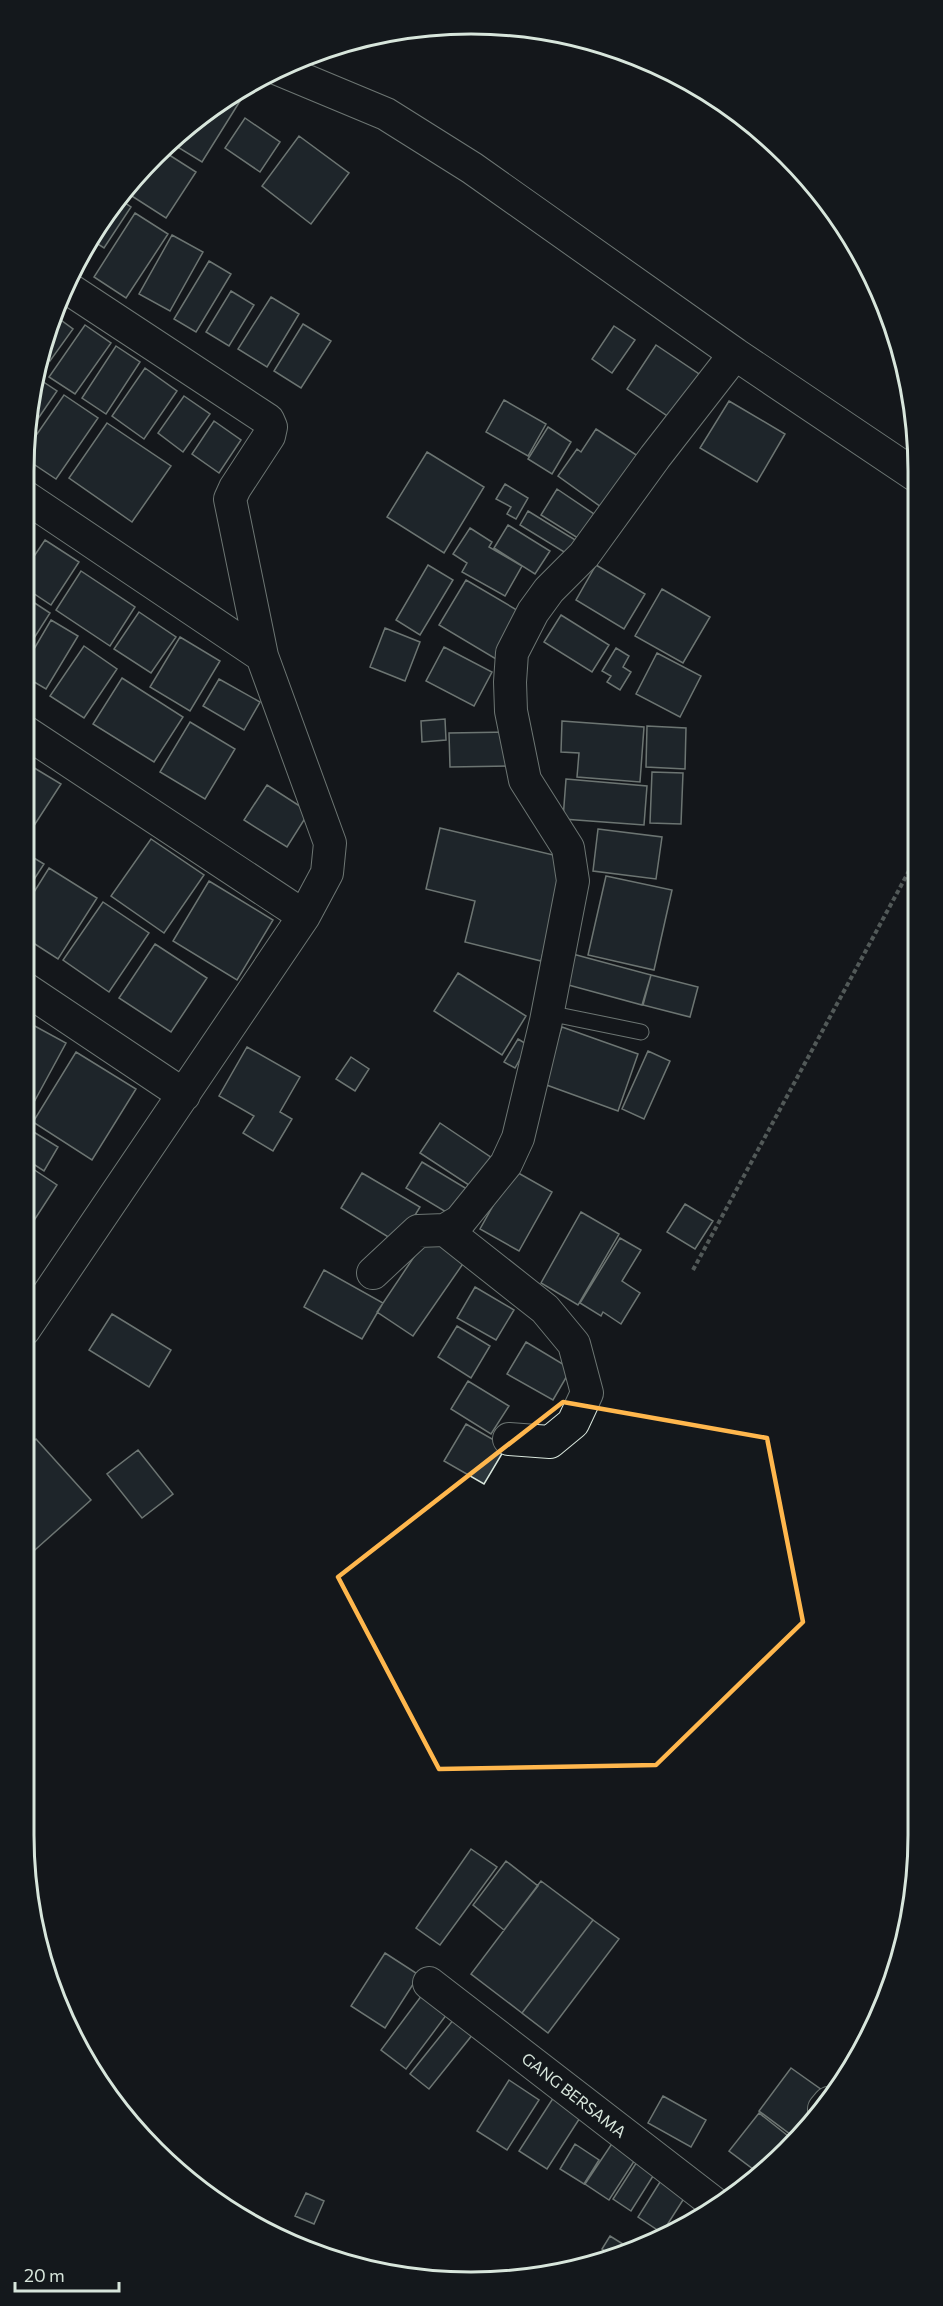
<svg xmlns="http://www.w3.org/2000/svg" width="943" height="2306" font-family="Commissioner,sans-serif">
<rect width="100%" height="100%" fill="#14181c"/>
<!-- building -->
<path fill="#2c363c" stroke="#d8e6dc" stroke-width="1.5" d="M250,85L202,162L171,143L199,117Z
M245,118L280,142L260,172L225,148Z
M299,136L349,173L311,224L262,186Z
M163,151L196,172L166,218L124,191L135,177Z
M119,199L131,207L104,248L90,239Z
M135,213L168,234L126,298L94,277Z
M172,235L203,252L170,311L139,294Z
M209,261L231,274L196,332L174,319Z
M231,291L254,305L229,346L206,332Z
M271,297L299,314L267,367L238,349Z
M54,315L73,329L50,361L43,355L48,328Z
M303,324L331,341L301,388L274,371Z
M85,325L111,343L75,394L49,377Z
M614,326L635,340L612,373L592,359Z
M656,345L708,380L678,423L627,389Z
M116,346L140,362L106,414L82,398Z
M145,368L177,391L144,439L112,416Z
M39,379L57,391L31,429Z
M64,395L98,418L56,479L26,459L28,447Z
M184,396L210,414L183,452L158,433Z
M504,400L546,424L528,456L486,432Z
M729,401L785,434L757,482L700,448Z
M214,421L241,440L219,473L192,454Z
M107,423L171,466L132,522L69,478Z
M548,427L571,442L552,474L528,459Z
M596,429L638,456L608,512L558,476L577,449L581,452Z
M427,452L484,487L444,553L387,517Z
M505,484L528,498L516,519L507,514L511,507L496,499Z
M557,489L597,516L581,540L541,515Z
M528,511L577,541L569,555L520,525Z
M508,525L550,551L535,574L494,548Z
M470,528L492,542L489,547L522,566L505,596L462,572L467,563L453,554Z
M24,537L34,543L24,560Z
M45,540L79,562L51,605L24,587V571Z
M428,565L453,580L420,635L396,620Z
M596,565L645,594L624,629L576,600Z
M81,571L135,607L110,646L56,610Z
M466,580L527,616L501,662L439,625Z
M662,589L710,617L683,663L635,636Z
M24,596L50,613L24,654Z
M139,612L176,637L151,673L114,649Z
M561,615L609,645L592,672L544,642Z
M51,620L78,636L46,689L24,676V666Z
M385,628L420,642L405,681L370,667Z
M180,637L220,661L190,711L150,687Z
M84,646L117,669L84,718L50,696Z
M444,647L492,672L474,706L426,681Z
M616,648L629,656L623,667L631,672L620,690L607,682L611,676L602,671Z
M657,653L701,676L680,717L636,694Z
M122,678L183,717L154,762L93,724Z
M219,679L260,702L244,730L203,706Z
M445,719L446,740L422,742L421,721Z
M562,721L644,727L640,782L577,777L579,753L561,752Z
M190,722L235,749L205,799L160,772Z
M647,726L686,728L685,769L646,767Z
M513,732L514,766L450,767L449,733Z
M31,766L61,784L26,838L24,837V777Z
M652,772L683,773L681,824L650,823Z
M566,779L647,786L644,825L563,819Z
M267,785L309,812L287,847L244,820Z
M440,828L566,858L541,961L465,942L475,901L426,889Z
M598,829L662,837L656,879L593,871Z
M151,839L204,875L164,933L111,896Z
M24,852L44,864L24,895Z
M49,868L97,898L58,959L24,937V908Z
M606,876L672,890L654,970L588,955Z
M209,881L273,920L237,980L173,941Z
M103,902L149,933L109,992L63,960Z
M155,944L207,978L171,1032L119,998Z
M569,953L651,975L642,1005L561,983Z
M458,973L526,1016L502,1055L434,1011Z
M651,975L698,987L690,1017L643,1005Z
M31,1024L66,1043L27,1115L24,1113V1037Z
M562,1027L638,1054L618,1111L541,1083Z
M518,1039L528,1045L515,1068L504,1062Z
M247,1047L300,1077L280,1112L292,1119L273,1151L243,1133L254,1116L219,1096Z
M648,1051L670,1061L644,1119L622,1109Z
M76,1052L136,1089L92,1160L33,1122Z
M351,1057L369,1069L355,1091L336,1079Z
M440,1123L501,1164L481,1193L420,1153Z
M24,1126L58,1147L44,1171L24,1158Z
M422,1162L472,1192L456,1218L406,1188Z
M24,1163L57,1185L24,1236Z
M513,1170L552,1192L519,1251L480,1229Z
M362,1173L420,1207L398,1243L341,1208Z
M685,1204L713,1221L695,1249L667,1232Z
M581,1212L619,1234L578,1305L541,1283Z
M432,1230L469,1255L413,1336L377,1312Z
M620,1238L641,1250L622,1281L640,1293L621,1324L603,1312L601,1316L580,1303Z
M324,1270L383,1303L362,1339L304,1307Z
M475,1287L514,1310L496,1340L457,1318Z
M112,1314L171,1350L149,1387L89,1350Z
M457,1326L490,1346L471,1378L438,1357Z
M526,1342L571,1369L553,1400L507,1374Z
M468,1381L509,1406L491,1434L451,1409Z
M466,1424L506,1447L484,1484L444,1461Z
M36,1439L91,1500L27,1557L24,1553V1449Z
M138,1450L173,1494L142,1518L107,1474Z
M471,1849L497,1867L440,1945L416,1928Z
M506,1861L538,1886L504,1930L473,1905Z
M541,1881L593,1920L522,2013L471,1974Z
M593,1920L619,1939L548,2033L522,2013Z
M385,1953L419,1975L385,2028L351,2006Z
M425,1991L450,2010L406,2069L381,2050Z
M454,2019L473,2034L429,2089L410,2074Z
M791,2068L829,2095L807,2125L794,2137L759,2111Z
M509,2080L539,2100L507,2150L477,2131Z
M559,2089L587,2107L547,2169L519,2151Z
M663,2096L706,2120L691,2147L648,2123Z
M759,2113L792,2139L757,2172L729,2151Z
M619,2133L642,2149L609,2200L585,2184Z
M575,2144L599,2160L584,2184L560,2169Z
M642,2154L660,2165L631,2211L613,2199Z
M665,2174L690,2189L662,2233L638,2217Z
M306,2193L324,2201L314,2224L295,2216Z
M702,2205L711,2212L686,2225Z
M610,2236L634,2251L614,2257L602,2249Z"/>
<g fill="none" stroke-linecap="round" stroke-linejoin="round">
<defs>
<path id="service" d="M548,1013L641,1032"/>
<path id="minor" d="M278,69L386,114L472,168L735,354L915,475
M24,496L262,656
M24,731L304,916
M24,988L184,1095
M445,1230L545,1309L574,1344L587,1393L573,1423L550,1442L509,1439
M373,1273L418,1231L445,1230L460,1221L506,1164L518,1138L546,1021L573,881L568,848L525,780L511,711L510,682L512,653L533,612L549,590L584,555L655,457L735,354
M24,1330L304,916L327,873L330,843L262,656L230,499L235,488L269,436L271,427L268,420L66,287
M429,1983L719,2207
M824,2109L829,2103"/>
</defs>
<!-- service casing -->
<use href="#service" stroke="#d8e6dc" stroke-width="17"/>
<!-- minor casing -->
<use href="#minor" stroke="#d8e6dc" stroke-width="34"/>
<!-- path -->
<path stroke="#9da8a2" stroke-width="4" stroke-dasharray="4.5 3" stroke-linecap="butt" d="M693,1270L916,858"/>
<!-- service -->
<use href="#service" stroke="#14181c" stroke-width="15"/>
<!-- minor -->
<use href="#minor" stroke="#14181c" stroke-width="32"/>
</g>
<!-- marked area -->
<path d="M0 0H943V2306H0ZM563,1402L767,1438L803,1622L656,1765L439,1769L338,1577Z" fill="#14181c" fill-opacity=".55" fill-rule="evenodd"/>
<path fill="none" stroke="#ffb74d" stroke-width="4.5" stroke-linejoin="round" d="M563,1402L767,1438L803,1622L656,1765L439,1769L338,1577Z"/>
<g text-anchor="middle" stroke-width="4.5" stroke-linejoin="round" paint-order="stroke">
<!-- street labels -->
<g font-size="16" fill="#d8e6dc" stroke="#14181c">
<text transform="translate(574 2095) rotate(38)" y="6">GANG BERSAMA</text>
</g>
</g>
<!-- crop -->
<path d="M0 0H943V2306H0ZM471 34H471A437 437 0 0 1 908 471V1835A437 437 0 0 1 471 2272H471A437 437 0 0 1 34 1835V471A437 437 0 0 1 471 34Z" fill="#14181c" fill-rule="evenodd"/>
<path fill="none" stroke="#d8e6dc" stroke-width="3" d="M471 34H471A437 437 0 0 1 908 471V1835A437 437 0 0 1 471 2272H471A437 437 0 0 1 34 1835V471A437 437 0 0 1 471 34Z"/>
<!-- scale -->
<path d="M15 2282v9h104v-9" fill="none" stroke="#d8e6dc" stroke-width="3"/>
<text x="24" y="2282" font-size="18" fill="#d8e6dc" stroke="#14181c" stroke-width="4.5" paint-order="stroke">20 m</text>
</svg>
